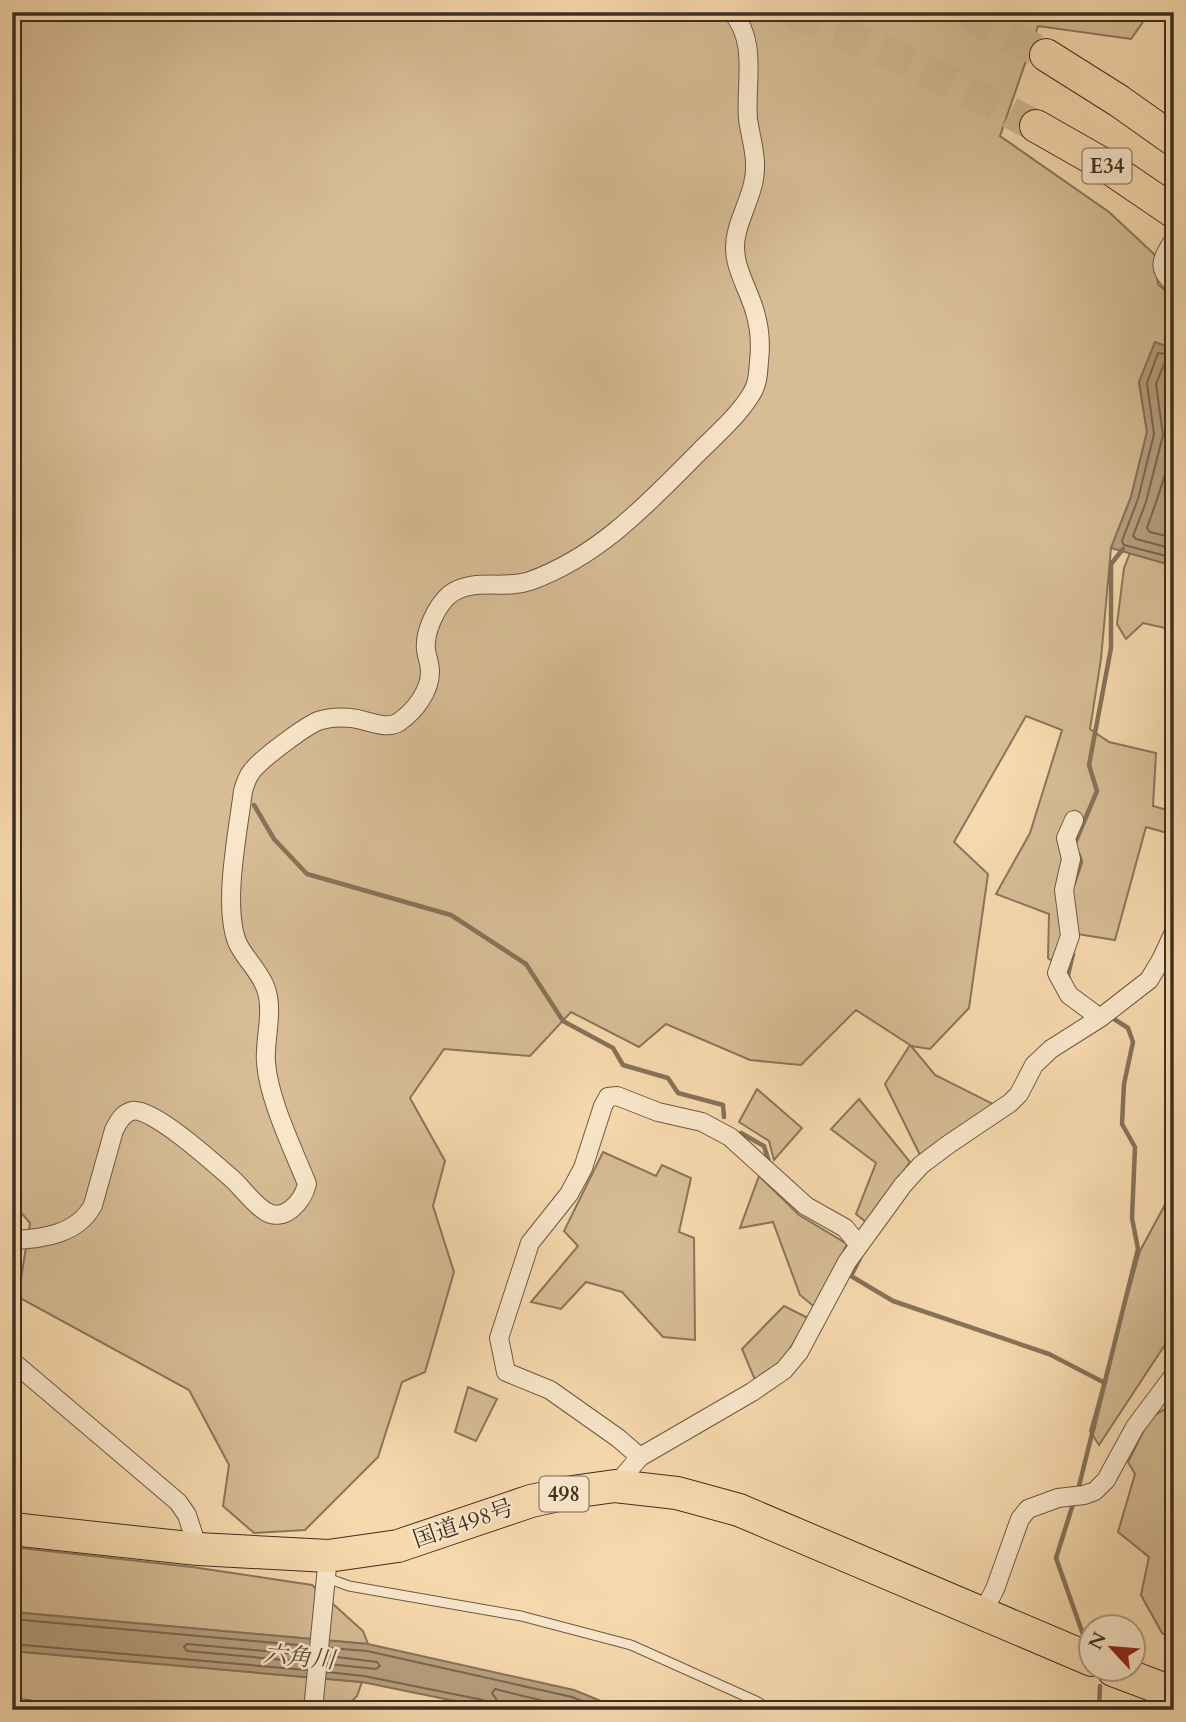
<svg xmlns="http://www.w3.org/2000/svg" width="1186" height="1722" font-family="Cardo,'Noto Serif JP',serif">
<rect width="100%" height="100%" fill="#f6d9ad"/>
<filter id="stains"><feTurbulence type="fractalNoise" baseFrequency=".00286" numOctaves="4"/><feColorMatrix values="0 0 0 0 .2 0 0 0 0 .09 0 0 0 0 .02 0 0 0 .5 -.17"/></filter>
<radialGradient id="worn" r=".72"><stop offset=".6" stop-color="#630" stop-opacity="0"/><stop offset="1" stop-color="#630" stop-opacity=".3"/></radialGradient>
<!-- green -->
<path fill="#d7bc95" stroke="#8a755c" stroke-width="2" d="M12,12H1150L1131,39L1038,26L1000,136L1109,212L1155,255L1158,284L1174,299V349L1155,343L1139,382L1147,432L1131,497L1111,548L1101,659L1090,729L1109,742L1156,753L1153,806L1174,812V835L1146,827L1115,940L1065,932L1055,963L1048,958L1049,914L996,894L1030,833L1062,730L1026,716L954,842L988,874L969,1008L930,1049L911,1046L935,1075L995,1105L920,1155L885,1084L910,1045L856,1010L801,1065L750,1060L666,1024L639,1047L571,1012L530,1056L444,1049L410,1098L445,1161L433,1206L454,1272L425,1372L402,1382L378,1457L305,1530L254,1533L223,1506L229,1465L189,1390L18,1297L30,1223L12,1202Z
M1130,553L1174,566V630L1143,623L1126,639L1117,624L1124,568Z
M757,1089L802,1128L774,1160L769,1141L739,1122Z
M859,1099L910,1162L867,1223L856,1214L876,1163L831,1129Z
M603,1152L656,1176L662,1165L691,1178L679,1232L694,1238L695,1340L663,1337L622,1292L586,1282L561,1309L531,1302L578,1246L564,1231Z
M759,1176L799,1215L847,1244L817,1309L800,1295L773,1222L740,1228Z
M1174,1188V1331L1099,1445L1090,1431L1140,1251Z
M784,1306L808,1318L784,1359L755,1380L742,1349Z
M468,1387L497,1399L476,1441L455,1432Z
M1174,1400V1641L1162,1633L1141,1595L1149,1557L1118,1532L1135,1474L1128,1462L1150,1418L1168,1407Z
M12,1547L192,1567L312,1585L363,1631L368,1644L12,1612Z
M12,1651L362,1682L357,1696L343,1710H12Z"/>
<!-- water -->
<path fill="#b79f7e" stroke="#877259" stroke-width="2" d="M1155,342L1174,349V566L1111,548L1131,497L1147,432L1139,382Z
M12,1612L368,1644L574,1690L623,1710H499L362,1682L12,1651Z"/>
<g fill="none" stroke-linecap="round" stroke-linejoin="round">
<!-- shore -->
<path stroke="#7a6650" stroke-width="2" d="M1174,355L1158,353L1147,383L1154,434L1138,499L1122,541L1124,545L1174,558
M1174,364H1164L1156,384L1163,435L1146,502L1133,536L1136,539L1174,549
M1174,374L1170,376C1162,396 1176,416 1173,437C1169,468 1157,499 1147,528L1150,532L1174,538
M12,1619L309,1646
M12,1644L306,1670
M330,1648L367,1651L572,1697L604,1710
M307,1662L187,1651L184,1647L187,1644L308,1655
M328,1664L376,1669L380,1666L377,1662L329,1656
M327,1672L364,1676L483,1700L489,1704L490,1710
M499,1710L498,1702L492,1693L495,1689L581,1710"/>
<!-- stream -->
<path stroke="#877259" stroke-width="4.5" d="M254,805L274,839L307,874L451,915L526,964L563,1021L613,1048L623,1065L668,1078L678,1093L723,1105L724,1117
M1075,843L1097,791L1089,765L1111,648V564L1123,549
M1074,883L1081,862L1079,855
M1069,979L1068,975L1073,954
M741,1133L764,1146L769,1162
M861,1256L851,1276L893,1301L1049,1354L1105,1383
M1078,1490L1138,1249L1132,1218L1135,1147L1122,1124L1124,1084L1133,1042L1128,1028L1111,1017
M1074,1501L1056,1558L1085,1640
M1099,1710L1100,1686"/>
<!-- highway-tunnel -->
<path stroke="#d1b791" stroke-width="32" stroke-dasharray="32 16" stroke-linecap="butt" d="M792,12C876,46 956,84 1036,126
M965,12L1046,55"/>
<defs>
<path id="lane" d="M327,1578L349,1586L521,1616L631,1645L756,1701L771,1710"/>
<path id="street" d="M1171,244C1161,261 1157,269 1174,284
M1074,820L1066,838L1071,859L1064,890L1070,936L1057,973L1069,995L1100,1018
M12,1240C43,1239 78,1234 93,1205L114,1130C118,1122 123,1113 132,1111C151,1106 214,1163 230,1177C242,1187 251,1202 265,1211C284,1224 303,1201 307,1184C293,1149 269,1100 266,1063C264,1040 274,1012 266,989C261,973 246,960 238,944C222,908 238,832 243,791C245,784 247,777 252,771C261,759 304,727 318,721C327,718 341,717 351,718C365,719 386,731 399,722C415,711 430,691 430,672C430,664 427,657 426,650C424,632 436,607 449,595C471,577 504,590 530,581C601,555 648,503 700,451C718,433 739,415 752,393C758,383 758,373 759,361C761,344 760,329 755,312C747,284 729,262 737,232C742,211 755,190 755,168C756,152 750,135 748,119C745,83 758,42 732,12
M12,1361L178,1502L187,1515L198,1549
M640,1457L618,1438L550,1390L506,1372L499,1338L530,1243L569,1194L583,1168L603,1106L608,1097L617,1096L658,1112L702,1122L730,1137L806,1206L845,1228L859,1245
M615,1486L640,1457L752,1392L784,1370L799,1352L847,1262L903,1185L921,1165L949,1144L1010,1103L1019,1094L1034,1065L1051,1049L1100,1018L1149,980L1161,960L1174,932
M982,1614L995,1589L1020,1519L1028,1509L1058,1498L1084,1495L1095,1491L1106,1480L1135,1427L1174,1375
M12,1707L32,1710
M313,1710L328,1556"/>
<path id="highway" d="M1046,55L1119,101L1174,140
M1036,126L1108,167L1174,212
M12,1529L198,1549L328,1556L398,1546L531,1501L572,1492L615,1486L677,1493L739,1510L1092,1660
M1113,1670L1174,1693"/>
</defs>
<!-- lane casing -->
<use href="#lane" stroke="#6c5945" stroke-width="11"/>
<!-- street casing -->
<use href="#street" stroke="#6c5945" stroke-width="20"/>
<!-- highway casing -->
<use href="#highway" stroke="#3e2e22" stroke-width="34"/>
<!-- lane -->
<use href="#lane" stroke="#f9e6ca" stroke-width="9"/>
<!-- street -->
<use href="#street" stroke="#f9e6ca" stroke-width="18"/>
<!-- highway -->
<use href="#highway" stroke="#f6d9ad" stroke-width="32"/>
</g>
<g text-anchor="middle" stroke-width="5" stroke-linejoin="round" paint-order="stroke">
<!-- shield labels -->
<g fill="#f9e6ca" stroke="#766554" stroke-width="2">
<rect x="1082.5" y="148.5" width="49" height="35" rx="5"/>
<rect x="539.5" y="1476.5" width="49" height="35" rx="5"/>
</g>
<g font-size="21" font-weight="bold" fill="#3e2e22">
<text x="1107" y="173">E34</text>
<text x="564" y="1501">498</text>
</g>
<!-- street labels -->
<g font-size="23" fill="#3e2e22" stroke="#f9e6ca">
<text transform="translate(463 1523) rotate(-19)" y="8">国道498号</text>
</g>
<!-- water labels -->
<g font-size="24" font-style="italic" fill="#5c4a39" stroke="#f9e6ca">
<text transform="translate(299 1657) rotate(5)" y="8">六角川</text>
</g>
</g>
<!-- margin -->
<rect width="1186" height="1722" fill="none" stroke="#f6d9ad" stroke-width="42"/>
<rect x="14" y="14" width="1158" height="1694" fill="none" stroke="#3e2e22" stroke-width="3.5"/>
<rect x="21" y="21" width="1144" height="1680" fill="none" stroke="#3e2e22" stroke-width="2"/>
<!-- north arrow -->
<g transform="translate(1112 1648) rotate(296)"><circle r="33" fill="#f9e6ca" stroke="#ae9c87" stroke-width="2"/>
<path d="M0-5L12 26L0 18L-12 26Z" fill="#8f2418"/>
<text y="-10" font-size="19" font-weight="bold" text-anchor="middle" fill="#3e2e22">N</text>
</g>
<rect width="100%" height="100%" filter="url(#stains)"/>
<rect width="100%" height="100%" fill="url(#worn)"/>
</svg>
